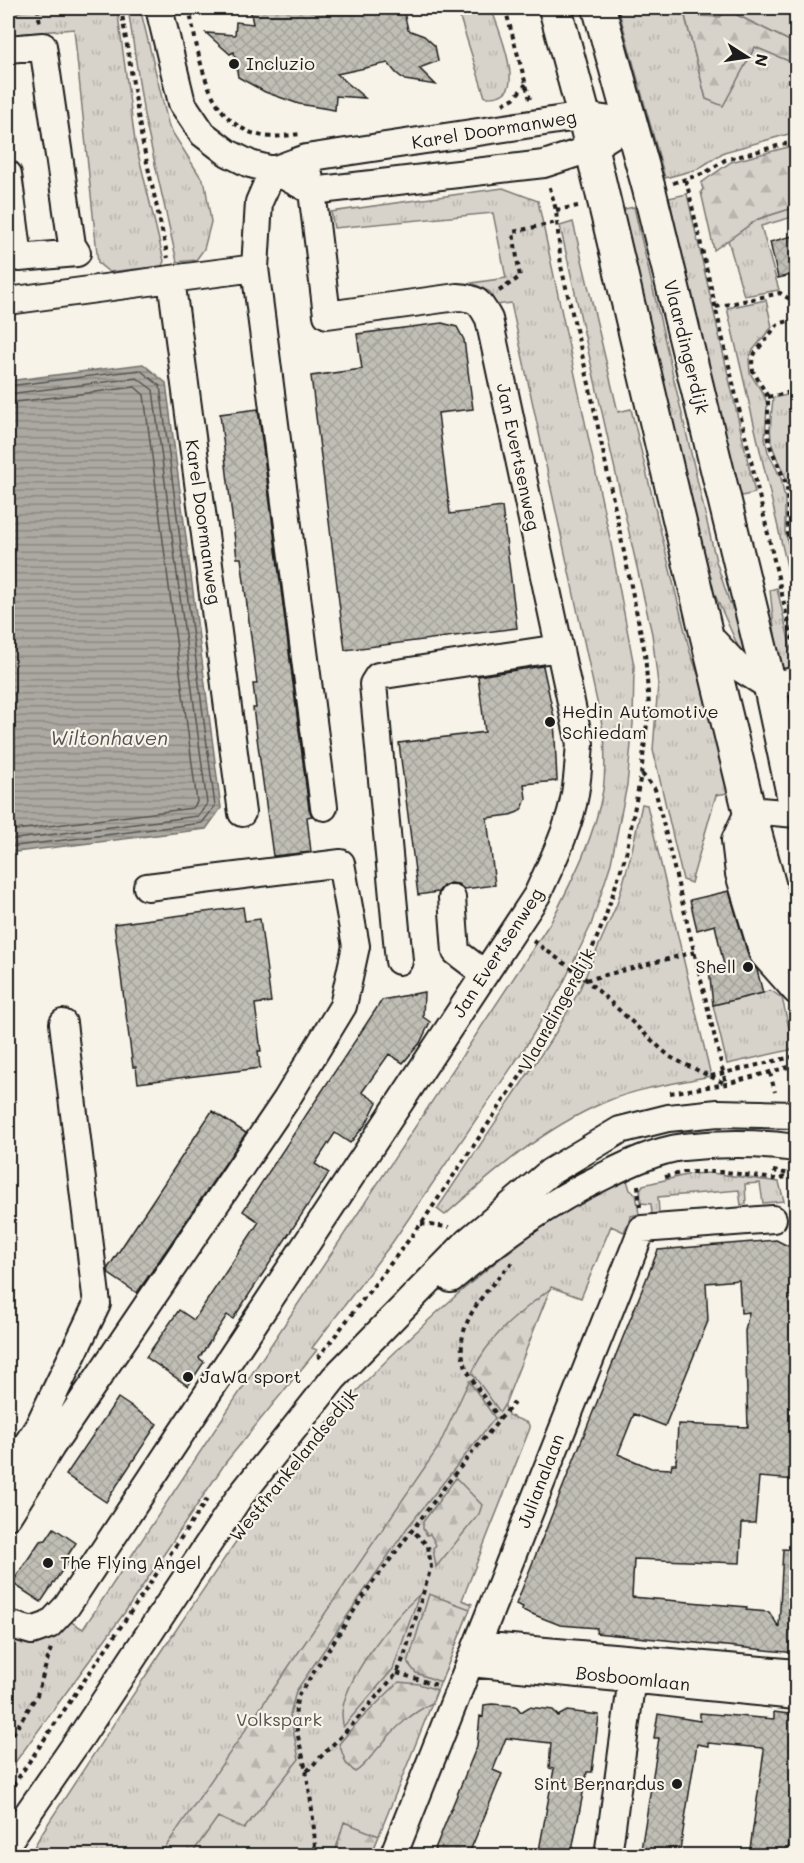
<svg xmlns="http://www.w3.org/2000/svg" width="804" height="1863" font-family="Mali,sans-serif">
<defs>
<pattern id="grass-tufts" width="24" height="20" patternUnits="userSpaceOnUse" patternTransform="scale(1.5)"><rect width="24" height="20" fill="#d7d3cb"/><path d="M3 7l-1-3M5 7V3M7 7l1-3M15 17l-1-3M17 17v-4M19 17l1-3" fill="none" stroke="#b8b5ae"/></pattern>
<pattern id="forest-firs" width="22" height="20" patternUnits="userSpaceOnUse" patternTransform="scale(1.5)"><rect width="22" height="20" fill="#d7d3cb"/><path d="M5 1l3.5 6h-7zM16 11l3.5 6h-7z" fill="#b8b5ae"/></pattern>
<pattern id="water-rules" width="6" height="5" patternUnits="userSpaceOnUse" patternTransform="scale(1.5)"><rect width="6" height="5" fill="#aca9a2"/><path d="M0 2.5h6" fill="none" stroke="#8b8983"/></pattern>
<pattern id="building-cross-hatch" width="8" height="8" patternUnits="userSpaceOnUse" patternTransform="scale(1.5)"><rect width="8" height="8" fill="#c0beb5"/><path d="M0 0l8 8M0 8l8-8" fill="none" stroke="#a4a39b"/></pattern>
</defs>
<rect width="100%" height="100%" fill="#f7f3e8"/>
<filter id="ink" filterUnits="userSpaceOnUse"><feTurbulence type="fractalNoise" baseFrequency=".0167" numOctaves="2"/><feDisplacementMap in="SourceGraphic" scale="12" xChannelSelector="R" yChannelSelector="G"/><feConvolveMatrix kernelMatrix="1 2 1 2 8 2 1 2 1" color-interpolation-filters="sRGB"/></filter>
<g filter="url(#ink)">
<!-- grass -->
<path fill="url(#grass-tufts)" stroke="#7a7874" stroke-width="1.5" d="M52,8H117L135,141L164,261L162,266L109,272L98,263L74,29L8,35V13Z
M128,8H135L142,16L169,127L205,184L211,222L204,249L196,260L177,262L144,115Z
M457,8H491C497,24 518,76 507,90C501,97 493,97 485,97Z
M618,8H683L706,99L723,105L755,47L796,64V132L724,152L698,169L665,178Z
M503,188L538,201L611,544L634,666L633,724L627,785L611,863L591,925L562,986L526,1046L392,1243L312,1348L317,1350L226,1462L125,1612L8,1772V1635L68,1620L83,1629L552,920C573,879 595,836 603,790C606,771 605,752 604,734L511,303L496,305L490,292L472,283L506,278L493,213L334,228L331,212Z
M687,194L755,493L737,497L669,198Z
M634,207L716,561L729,601L745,633L747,666L705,573L620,210Z
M796,207V216L761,226L779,290L744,296L728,240L758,219Z
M573,222L618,412L631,409L690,652L716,723L734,792L716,795L691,883L683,880L653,750L658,684L652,634L560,226Z
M766,300L772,327L753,350L749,359L750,373L765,397L767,406L765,439L768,452L781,478L785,500V532L789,545L796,557V605L727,308Z
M792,394L796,414V546C785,529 794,511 790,492C787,475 776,461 772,444C768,430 772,413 773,398Z
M777,588L796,671L785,670L778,664L770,590Z
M642,804L647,805L711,1076C676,1083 638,1088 605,1102C544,1128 493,1172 445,1215L437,1209L556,1032L579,991L617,904L631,855Z
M770,990L782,998L794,1049L727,1064L713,1005L763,993Z
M711,1173L779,1182L784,1201L763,1203L760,1183L745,1184L746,1204L741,1205L739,1190L658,1197L659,1213L652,1214L651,1204L641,1203L640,1190L643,1185L691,1174Z
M627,1180L630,1190L636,1194L639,1214L631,1216L624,1232L611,1226L581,1298L551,1287L504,1403L508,1415L528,1423L530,1428L462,1600L472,1604L470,1609L371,1855L29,1856L42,1833C88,1762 135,1692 182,1621C217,1570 250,1518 289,1469C340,1405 397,1347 459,1293C506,1252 569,1202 627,1180Z"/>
<!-- forest -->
<path fill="url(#forest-firs)" stroke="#7a7874" stroke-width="1.5" d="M683,8H701L700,16L720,17L727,10L796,44V64L755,47L723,106L706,99Z
M796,145V207L758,219L714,250L701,192L703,189L701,183L731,162Z
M550,1289L505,1404L500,1412L472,1373C490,1334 517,1315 550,1289Z
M469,1381L495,1418L407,1528L296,1691L290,1715L299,1759L244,1829L218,1817L191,1855H160L438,1448Z
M456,1478L482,1505L479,1514L436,1567L433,1548L436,1545L430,1534L427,1535L423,1529V1522Z
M429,1594L470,1609L441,1682L416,1673L408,1663Z
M419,1595L393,1669L343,1727C343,1722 342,1717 342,1713C345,1678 393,1618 419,1595Z
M399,1682L419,1684L437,1690L432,1703C411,1714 397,1726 381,1745C372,1754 366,1766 355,1772L346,1763L339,1744L356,1724Z
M344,1822L379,1836L371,1855H334Z"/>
<!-- garden -->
<path fill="#d7d3cb" stroke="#7a7874" stroke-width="1.5" d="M728,8H796V44L727,10Z"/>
<!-- water -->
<path fill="url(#water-rules)" stroke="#72716c" stroke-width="1.5" d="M143,364L166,383L221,808L206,829L8,853V381Z"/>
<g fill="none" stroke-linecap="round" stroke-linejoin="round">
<!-- shore -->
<path stroke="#565452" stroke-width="1.5" d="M8,386L140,370L160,386L215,806L202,823L8,847
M8,394L137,378L153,390L207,804L198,816L8,840
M8,403L135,387L144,395L197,802L193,808L8,831"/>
</g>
<!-- building -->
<path fill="url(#building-cross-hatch)" stroke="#1c1c1c" stroke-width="1.5" fill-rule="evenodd" d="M250,8H403L408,30L424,36L435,46L438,61L419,68L436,85L405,80L396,73L388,63L337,74L365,98L336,96L335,110L299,104L265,92L238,77L234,52L230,54L206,33L235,35L236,22L253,24Z
M796,235V274L778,278L770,242Z
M442,323L457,327L464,340L473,409L438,413L450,514L502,507L517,628L345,650L311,376L362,369L357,334Z
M258,409L309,809L312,816L307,817L311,852L273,856L253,708H256L253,684H257L241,558H237L220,414Z
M543,666L554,717L557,781L524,784L526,798L523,807L518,812L510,815L487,818L495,885L464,889L458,884L450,883L443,886L438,892L418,895L399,743L485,732L478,676Z
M729,891L749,958L757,970L763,993L713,1005L709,969L724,965L715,925L697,930L690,900Z
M243,907L245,921L260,919L271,1002L255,1004L261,1051H258L260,1068L138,1083L136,1067H133L114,924Z
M424,992L423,1017L430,1022L420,1043L403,1063L389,1054L362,1092L377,1102L366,1124L350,1143L335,1133L315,1164L329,1173L233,1319L227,1315L199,1358L204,1362L188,1386L146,1357L179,1310L194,1320L259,1222L243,1211L382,1000Z
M212,1111L246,1133L137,1293L109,1274L108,1268Z
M776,1240L796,1250V1480L759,1477L755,1523H742L740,1563L634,1559L632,1597L747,1607L746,1610L769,1612L779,1627L783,1549L796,1550V1653L596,1633L597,1628L560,1625L522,1610L523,1607L516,1604L658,1250ZM739,1280L741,1313L749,1312L745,1331L748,1427L678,1424L676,1464H672L671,1469L651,1468L618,1454L634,1414L665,1426L708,1321L706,1283Z
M118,1398L157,1424L106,1502L66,1475Z
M54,1528L76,1543L68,1555L69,1560L41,1602L12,1583L40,1541L46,1540Z
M492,1704L516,1706L521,1712L529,1707L553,1710L558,1716L567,1711L599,1715L592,1772H587L571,1856H538L554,1769L549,1768L551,1743L506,1738L493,1770L502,1774L468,1856H432L477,1746L480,1716L483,1717L484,1705Z
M774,1712L796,1715V1799L787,1856H749L764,1751L762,1748L708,1743V1746L697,1744L679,1856H640L659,1738H654L658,1714L700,1721V1713L774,1719Z"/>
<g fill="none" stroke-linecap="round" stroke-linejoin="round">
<defs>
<path id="minor" d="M159,8L182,103L203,134L228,153L250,164L273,170L312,191L544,164L590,149L631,123
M8,49L43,46L72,245L77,253L19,258L8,174
M255,268L324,807
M8,301L171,279
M706,633L738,667L770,687L796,680
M242,813L171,279L255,268L259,202L273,170L306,158L584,116L631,123
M796,814L749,810L735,840L739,874L763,954L796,991
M452,898L456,952L485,974
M399,961L373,684L378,676L559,648
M451,1279C501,1237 547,1203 606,1175C630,1163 655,1151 683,1147C720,1143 760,1143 796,1148
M8,1473L38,1427L97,1304L63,1023
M8,1516L51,1447L286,1100L343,1006L356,946L341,863L147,887
M8,1624L32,1631L49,1625L67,1606L537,895C550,866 566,835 573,804C578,784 578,764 580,744L489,319C480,302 477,298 457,297L327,315L312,191L306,158
M477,1645L796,1673
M470,1663L796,1696
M8,1842L82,1735L238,1499L334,1378L467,1242L550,1172L620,1130L668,1118L718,1113L796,1115
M393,1856L642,1229L773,1219
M608,1856L634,1663"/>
<path id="major" d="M555,8L584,116L706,633L749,810L796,984
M599,8L649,189L770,687L796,809"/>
</defs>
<!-- minor casing -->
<use href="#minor" stroke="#1c1c1c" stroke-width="30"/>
<!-- major casing -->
<use href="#major" stroke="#1c1c1c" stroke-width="36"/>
<!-- path -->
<path stroke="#1c1c1c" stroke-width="4" stroke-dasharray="4.5 4.5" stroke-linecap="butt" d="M38,8L40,25
M121,8L142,140L168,258
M189,8C199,54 205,125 263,136C275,138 288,135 300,134
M505,8L531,103
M503,104L514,98L526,84
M686,180L796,655
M673,183L705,173L725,160L796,141
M556,210L578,206
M499,291L520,277L513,232L557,222
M716,307L780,293L796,303
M796,319L778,324L755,353L752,362L753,371L768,397V435L770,446L787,486L788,536L789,542L796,550
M768,397L796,391
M793,638L796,627
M642,774L655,789L726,1084
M533,941L581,975L670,1057L726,1084
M586,980L695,952
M770,1073L775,1092
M711,1076L796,1056
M670,1093L726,1084L796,1065
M773,1171L796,1175
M665,1177L684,1172H726L774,1179L794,1176
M638,1185L640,1207
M421,1224L449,1227
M318,1358L421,1224L525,1069L581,975L604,921L626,854L641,774L649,707L645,653L589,384L561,266L556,210L549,184
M500,1419L514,1403
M397,1673L437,1685
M8,1742L37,1695L51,1648
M307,1771L351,1726L397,1673L404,1657L431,1567L428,1546L412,1530
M8,1793L208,1498
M315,1856C315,1828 311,1798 306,1771C301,1745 291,1722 298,1696L371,1585L453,1476L500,1419C487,1401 472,1384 465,1364C450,1325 491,1285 515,1260"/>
<!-- minor -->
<use href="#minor" stroke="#f7f3e8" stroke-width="26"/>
<!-- major -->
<use href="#major" stroke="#f7f3e8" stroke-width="32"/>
</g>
</g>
<!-- markers -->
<g fill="#1c1c1c" stroke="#f7f3e8" stroke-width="2">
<circle cx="234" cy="64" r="6"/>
<circle cx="550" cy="722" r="6"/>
<circle cx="748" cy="967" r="6"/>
<circle cx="188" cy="1377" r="6"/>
<circle cx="48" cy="1563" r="6"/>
<circle cx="677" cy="1784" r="6"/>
</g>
<g text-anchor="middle" stroke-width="4.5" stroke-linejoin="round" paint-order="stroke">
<!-- poi labels -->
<g font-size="18" fill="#1c1c1c" stroke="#f7f3e8" text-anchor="start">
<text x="246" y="70">Incluzio</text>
<text x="562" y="718">Hedin Automotive<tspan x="562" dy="21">Schiedam</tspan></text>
<text x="736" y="973" text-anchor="end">Shell</text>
<text x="200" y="1383">JaWa sport</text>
<text x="60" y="1569">The Flying Angel</text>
<text x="665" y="1790" text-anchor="end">Sint Bernardus</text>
</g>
<!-- street labels -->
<g font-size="18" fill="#1c1c1c" stroke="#f7f3e8">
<text transform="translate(494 130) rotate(-9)" y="6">Karel Doormanweg</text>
<text transform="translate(686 347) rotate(76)" y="6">Vlaardingerdijk</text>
<text transform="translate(518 457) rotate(78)" y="6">Jan Evertsenweg</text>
<text transform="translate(203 522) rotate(82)" y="6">Karel Doormanweg</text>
<text transform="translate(498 953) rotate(-57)" y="6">Jan Evertsenweg</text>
<text transform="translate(557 1010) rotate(-61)" y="6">Vlaardingerdijk</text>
<text transform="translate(294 1465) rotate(-51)" y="6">Westfrankelandsedijk</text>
<text transform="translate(541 1481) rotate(-69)" y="6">Julianalaan</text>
<text transform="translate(633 1679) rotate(6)" y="6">Bosboomlaan</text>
</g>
<!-- park labels -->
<g font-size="18" fill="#545351" stroke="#f7f3e8">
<text x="279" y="1726">Volkspark</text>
</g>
<!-- water labels -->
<g font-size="20" font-style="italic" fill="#565452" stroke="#f7f3e8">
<text x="109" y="745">Wiltonhaven</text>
</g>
</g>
<!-- margin -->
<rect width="804" height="1863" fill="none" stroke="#f7f3e8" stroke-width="30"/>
<rect x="15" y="15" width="774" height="1833" fill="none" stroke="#1c1c1c" stroke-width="2" filter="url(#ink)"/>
<!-- north arrow -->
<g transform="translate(747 57) rotate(102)" stroke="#f7f3e8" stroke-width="4.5" paint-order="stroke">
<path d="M0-4.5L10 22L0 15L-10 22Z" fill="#1c1c1c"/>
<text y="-9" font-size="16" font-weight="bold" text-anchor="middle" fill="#1c1c1c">N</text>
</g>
</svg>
